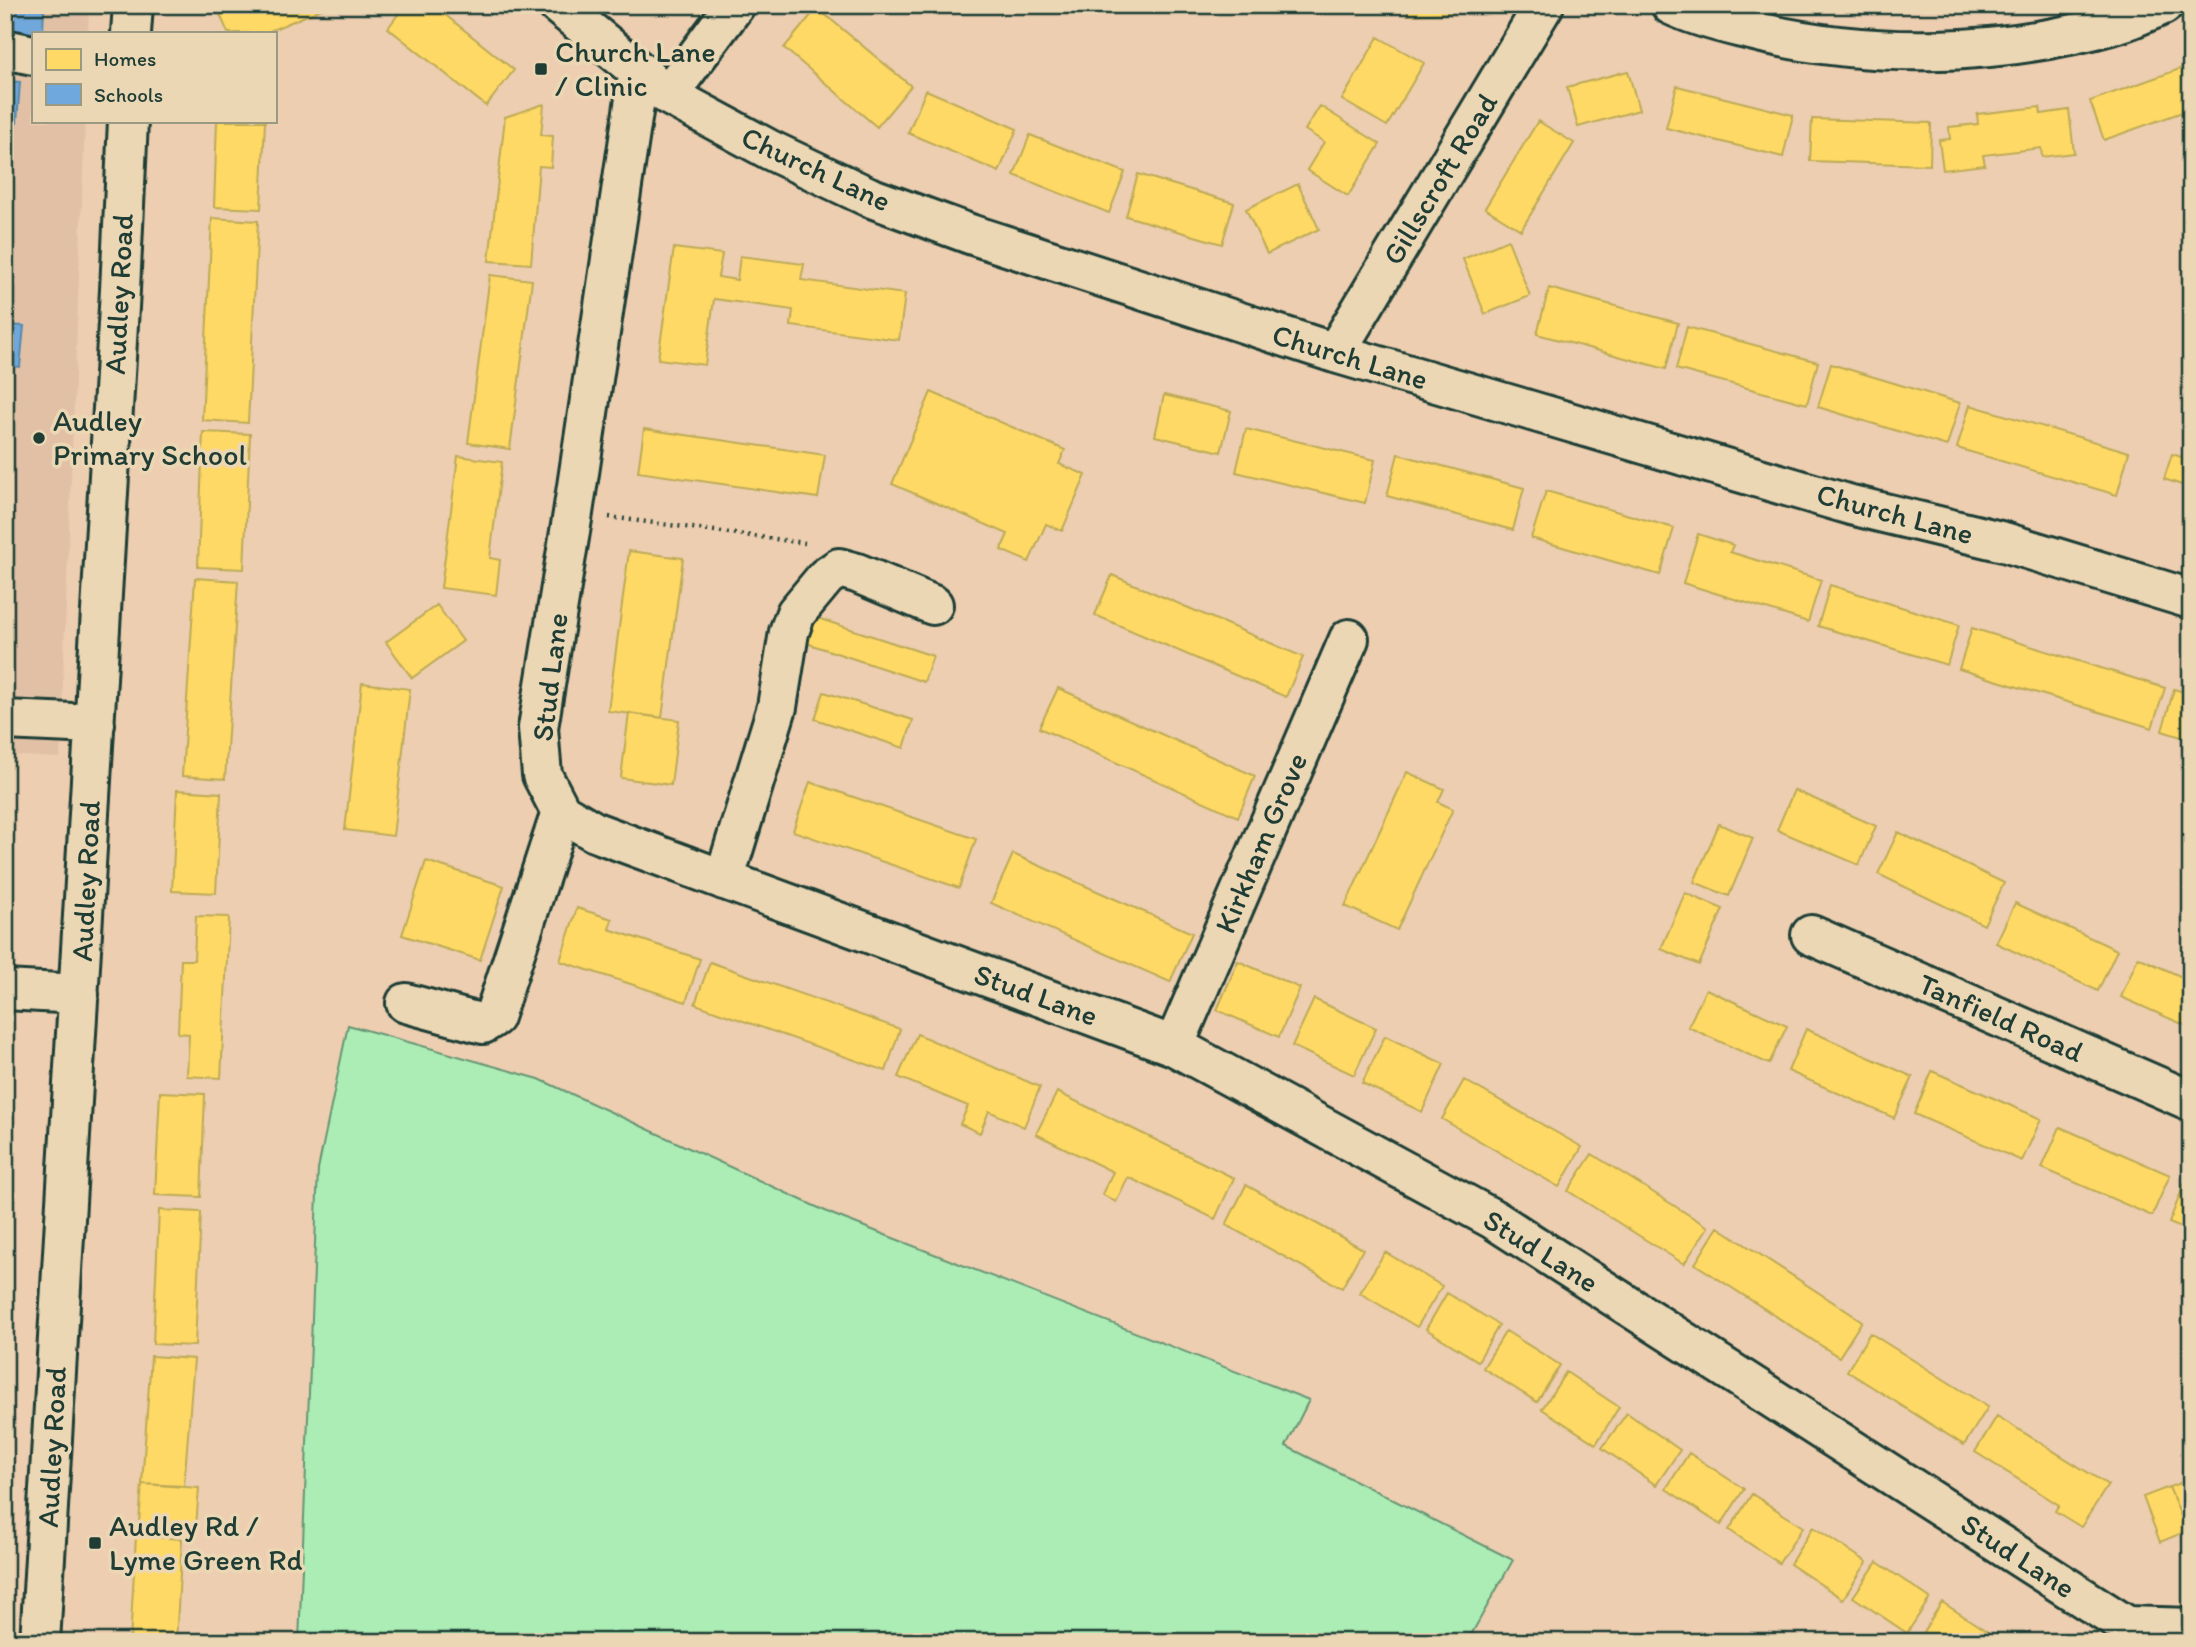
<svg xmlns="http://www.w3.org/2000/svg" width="2196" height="1647" font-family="Itim,sans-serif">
<rect width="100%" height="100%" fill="#edceb0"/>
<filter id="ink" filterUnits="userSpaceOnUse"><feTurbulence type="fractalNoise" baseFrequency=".0143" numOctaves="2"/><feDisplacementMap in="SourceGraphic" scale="14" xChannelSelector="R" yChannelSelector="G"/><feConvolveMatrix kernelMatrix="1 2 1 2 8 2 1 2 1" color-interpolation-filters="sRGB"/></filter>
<g filter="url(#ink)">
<!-- built -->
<path fill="#e1c0a6" d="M5,5H89L88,33H33V121H85L60,758L5,755Z"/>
<!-- green -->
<path fill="#acedb5" stroke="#669574" stroke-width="2" d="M348,1025L539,1079L834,1215L1309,1400L1286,1446L1513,1560L1467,1642H299L318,1169Z"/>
<!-- homes -->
<path fill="#ffd966" stroke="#bcaa57" stroke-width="2" d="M216,5H331L265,33H228Z
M405,5H433L514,70L486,106L388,28Z
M1408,5H1449L1450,13L1408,15Z
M817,8L911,86L877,127L784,48Z
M1378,37L1424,63L1387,126L1342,100Z
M2191,65V109L2104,140L2090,101Z
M1628,71L1639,110L1578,127L1567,87Z
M1677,86L1793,115L1783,157L1666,128Z
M926,90L1017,129L999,172L908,133Z
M544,104L541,135L553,136L551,167L539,166L531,264L489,261L505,117Z
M1320,106L1380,144L1348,196L1307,170L1324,142L1305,130Z
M2040,107L2041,114L2069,110L2074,153L2042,157L2041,148L1983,155L1985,165L1943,170L1939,140L1950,139L1949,127L1978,124L1977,114Z
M1812,119L1931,123L1930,165L1810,161Z
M217,121H265L261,209L214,207Z
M1538,121L1574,143L1521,230L1485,208Z
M1030,135L1125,172L1109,213L1014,175Z
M1138,174L1234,203L1222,244L1126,216Z
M1298,184L1319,229L1267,254L1246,209Z
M212,218L258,221L248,423L202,420Z
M1508,240L1530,296L1485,314L1463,259Z
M674,248L722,254L718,277L737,280L740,256L804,264L801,280L905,294L899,340L791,326L793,310L714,299L705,365L658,359Z
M490,275L532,280L510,449L468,443Z
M1549,288L1678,323L1666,369L1537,334Z
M1687,327L1818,362L1807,404L1676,369Z
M1831,364L1960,403L1947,446L1818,407Z
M931,392L1065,450L1059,464L1086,475L1062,531L1046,524L1029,562L1001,550L1008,534L892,484Z
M1164,395L1231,411L1221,452L1155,436Z
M1970,405L2129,452L2117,495L1957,448Z
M644,429L825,455L818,498L638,472Z
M1246,429L1375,460L1365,503L1236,472Z
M203,432L250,434L244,569L198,567Z
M1398,454L1524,488L1513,530L1387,496Z
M2172,454L2191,460V488L2164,479Z
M458,456L502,462L490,558L500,560L496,595L441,588Z
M1546,491L1674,528L1660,575L1531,538Z
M1698,534L1733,545L1730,552L1821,580L1808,622L1683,583Z
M629,551L683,558L662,718L608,711Z
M1112,575L1303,657L1286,697L1095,615Z
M195,578L238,581L225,779L182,776Z
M1830,585L1959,625L1947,665L1818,626Z
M437,605L463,641L412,678L386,642Z
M811,616L933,656L924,682L803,642Z
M1972,628L2165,688L2152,728L1959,669Z
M362,683L410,689L393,836L345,830Z
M1058,688L1255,776L1238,817L1039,728Z
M2174,689L2191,694V740L2162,731Z
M824,692L913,720L904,748L815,719Z
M629,713L679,720L671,785L621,778Z
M1407,772L1444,789L1438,802L1453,809L1397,930L1345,906Z
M810,782L976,839L959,888L793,831Z
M177,790L221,793L216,893L172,891Z
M1794,790L1876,826L1859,865L1777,830Z
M1719,824L1753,838L1729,896L1694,882Z
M1898,832L2004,883L1984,925L1878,874Z
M1013,854L1192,933L1170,982L991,903Z
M426,861L504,886L480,960L402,935Z
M1685,893L1723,909L1699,965L1661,949Z
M2015,903L2117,950L2098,991L1996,943Z
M577,908L612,919L609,929L700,959L686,1002L560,961Z
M196,916L229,917L221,1078L187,1076L189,1034L178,1033L181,960H194Z
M2138,957L2191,981V1028L2121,997Z
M1238,961L1300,988L1279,1037L1217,1010Z
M710,962L900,1029L886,1071L695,1004Z
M1706,989L1787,1026L1769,1064L1688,1027Z
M1314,999L1376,1028L1354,1075L1292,1046Z
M1806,1029L1913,1077L1894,1118L1788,1071Z
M917,1034L1040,1087L1024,1127L989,1111L980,1133L960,1124L968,1106L898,1077Z
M1385,1036L1444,1064L1422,1112L1362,1083Z
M1932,1071L2041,1119L2022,1161L1914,1114Z
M1464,1080L1582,1147L1559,1187L1442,1119Z
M160,1092L205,1094L201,1197L155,1195Z
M1057,1092L1234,1178L1215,1219L1128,1177L1116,1202L1102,1194L1113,1172L1036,1134Z
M2060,1127L2170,1175L2152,1216L2042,1168Z
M1592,1154L1708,1227L1684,1264L1568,1191Z
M2185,1182L2191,1184V1232L2169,1223Z
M1246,1185L1363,1249L1342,1288L1226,1225Z
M159,1210L201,1212L195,1346L153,1344Z
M1718,1227L1862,1321L1839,1357L1695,1264Z
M1385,1252L1442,1286L1417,1327L1360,1293Z
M1447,1293L1499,1325L1478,1361L1426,1329Z
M1506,1331L1560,1365L1537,1402L1483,1368Z
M1870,1333L1988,1407L1964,1445L1847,1371Z
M151,1356L194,1359L184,1486L142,1484Z
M1566,1372L1619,1407L1596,1444L1542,1409Z
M1627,1413L1680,1450L1656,1485L1602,1448Z
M1997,1416L2108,1485L2081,1527L2055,1511L2059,1505L1975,1452Z
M1689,1453L1744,1489L1721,1525L1666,1489Z
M2191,1479V1530L2187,1531L2169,1487Z
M142,1484L199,1488L196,1527L139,1523Z
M2169,1487L2187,1531L2160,1542L2143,1497Z
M1752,1494L1803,1527L1779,1563L1729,1530Z
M1813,1527L1867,1562L1843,1599L1790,1564Z
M136,1536L182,1539L176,1642H130Z
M1877,1562L1930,1598L1907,1633L1853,1597Z
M1942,1602L1997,1638L1995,1642H1921L1918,1640Z"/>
<!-- schools -->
<path fill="#6fa8dc" stroke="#5788aa" stroke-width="2" d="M5,5H44L43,33H33V41L13,40V26L5,25Z
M5,81L20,82L17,123L5,122Z
M5,325L24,326L20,367L8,366L7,391Z"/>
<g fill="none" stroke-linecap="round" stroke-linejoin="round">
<defs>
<path id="minor" d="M558,5L668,95L770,150L869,197L970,234L1335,353L1851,505L2004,542L2191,599
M1671,5C1694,16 1717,22 1742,28C1863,60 1998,57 2118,23C2133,19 2148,11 2163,5
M131,33L133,5
M5,49L33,55
M639,72L573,513L538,728L542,775L561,812L595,832L1174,1046L1493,1219L2127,1626L2141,1642
M668,95L735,5
M1335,353L1544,5
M5,720L95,724
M724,880L777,707L789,632L796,613L826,577L839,568L857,573L933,605
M1811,935L2191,1101
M5,990L79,994
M406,1003L483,1024L494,1017L561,812
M1174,1046L1349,639
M2127,1626L2191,1628
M40,1642L120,290L128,121"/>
</defs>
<!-- minor casing -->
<use href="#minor" stroke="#1f3d34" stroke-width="44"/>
<!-- path -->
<path stroke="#1f3d34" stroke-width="4.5" stroke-dasharray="2 5" stroke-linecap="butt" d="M609,517L805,543"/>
<!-- minor -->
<use href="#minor" stroke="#ecd7b5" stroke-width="38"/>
</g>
</g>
<!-- markers -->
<g fill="#1f3d34" stroke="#ecd7b5" stroke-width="2.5">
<rect x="534" y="62" width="14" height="14" rx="3.5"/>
<circle cx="39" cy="438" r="7"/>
<rect x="88" y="1536" width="14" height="14" rx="3.5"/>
</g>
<g text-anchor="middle" stroke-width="7" stroke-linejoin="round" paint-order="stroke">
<!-- poi labels -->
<g font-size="30" fill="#1f3d34" stroke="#ecd7b5" text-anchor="start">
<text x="555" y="62">Church Lane<tspan x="555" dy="34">/ Clinic</tspan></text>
<text x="53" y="431">Audley<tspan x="53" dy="34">Primary School</tspan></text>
<text x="109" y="1536">Audley Rd /<tspan x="109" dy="34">Lyme Green Rd</tspan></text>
</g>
<!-- street labels -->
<g font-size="30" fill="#1f3d34" stroke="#ecd7b5">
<text transform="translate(816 169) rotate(25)" y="10">Church Lane</text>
<text transform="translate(1440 179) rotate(-59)" y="10">Gillscroft Road</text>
<text transform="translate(119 294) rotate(-87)" y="10">Audley Road</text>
<text transform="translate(1350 357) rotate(17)" y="10">Church Lane</text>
<text transform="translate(1895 514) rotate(15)" y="10">Church Lane</text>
<text transform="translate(550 677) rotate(-83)" y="10">Stud Lane</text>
<text transform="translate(1261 843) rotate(-67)" y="10">Kirkham Grove</text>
<text transform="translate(86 881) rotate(-87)" y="10">Audley Road</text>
<text transform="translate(1036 995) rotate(20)" y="10">Stud Lane</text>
<text transform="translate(2001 1018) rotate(24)" y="10">Tanfield Road</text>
<text transform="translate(1541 1251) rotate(32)" y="10">Stud Lane</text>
<text transform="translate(52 1447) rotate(-87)" y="10">Audley Road</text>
<text transform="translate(2018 1556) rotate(33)" y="10">Stud Lane</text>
</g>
</g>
<!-- margin -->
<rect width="2196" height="1647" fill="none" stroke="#ecd7b5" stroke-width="28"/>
<rect x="14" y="14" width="2168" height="1619" fill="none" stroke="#1f3d34" stroke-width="2.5" filter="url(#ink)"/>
<!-- legend -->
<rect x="32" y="32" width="245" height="91" fill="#ecd7b5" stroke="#9a9981" stroke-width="2"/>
<rect x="46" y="49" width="35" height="21" fill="#ffd966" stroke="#9a9981" stroke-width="2"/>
<text x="94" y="66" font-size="21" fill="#1f3d34">Homes</text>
<rect x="46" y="84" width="35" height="21" fill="#6fa8dc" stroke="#9a9981" stroke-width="2"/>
<text x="94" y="102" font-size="21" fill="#1f3d34">Schools</text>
</svg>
